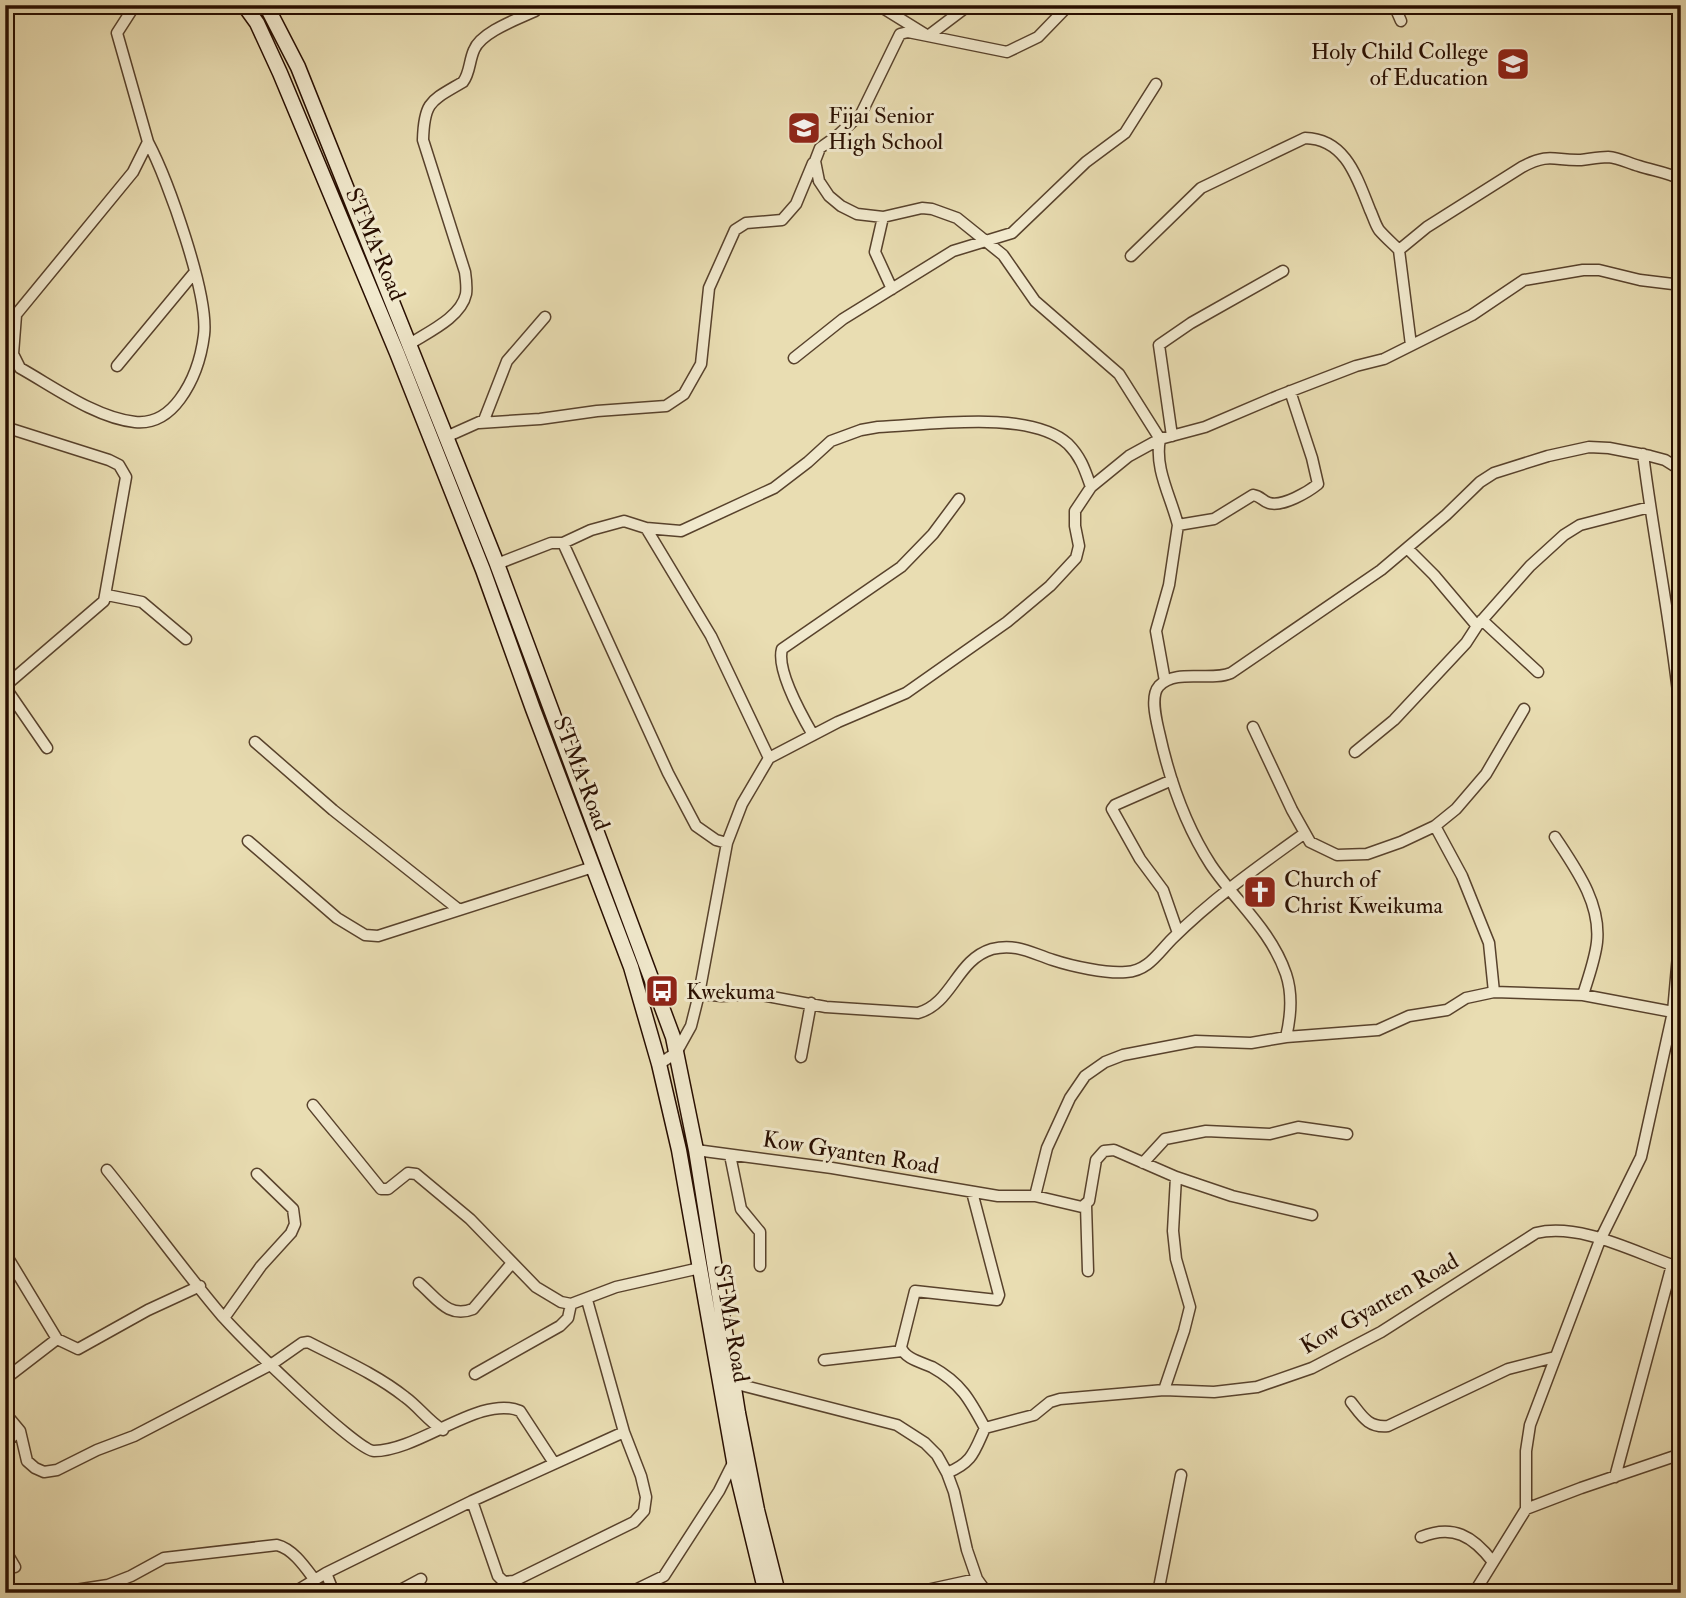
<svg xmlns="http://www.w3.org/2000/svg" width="1686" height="1598" font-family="'IM FELL Double Pica',serif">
<rect width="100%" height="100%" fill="#e9ddb2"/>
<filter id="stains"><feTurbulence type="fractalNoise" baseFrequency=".00286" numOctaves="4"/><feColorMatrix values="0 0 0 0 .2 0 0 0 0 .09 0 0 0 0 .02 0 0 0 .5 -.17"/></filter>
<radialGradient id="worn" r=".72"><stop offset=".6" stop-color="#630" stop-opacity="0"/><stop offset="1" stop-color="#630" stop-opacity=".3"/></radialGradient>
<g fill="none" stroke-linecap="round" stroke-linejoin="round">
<defs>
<path id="street" d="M878,5L928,36L1007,52L1038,37L1069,5
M969,5L928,36L908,32L900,34L861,114L837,136L820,148L815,161L819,181L829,196L841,206L857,214L883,217L922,208L932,209L957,218L1003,255L1035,301L1119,374L1160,439C1154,468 1171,497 1178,525L1214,519L1253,495C1261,496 1262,501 1269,503C1283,507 1308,492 1318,484L1312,458L1290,391
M1394,5L1401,21
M883,217L875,252L892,289
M1131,256L1201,188L1305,138C1346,139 1357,178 1370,210C1373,216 1375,224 1379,230C1385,237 1392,243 1399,250
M16,315L13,354L20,368C54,387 96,418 135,422C155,424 169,414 180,399C194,380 201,359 204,335C209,295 168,180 148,142
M5,328L133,172L148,142L117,33L135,5
M408,345C426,333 461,318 466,294C467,287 466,279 465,272L423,140C424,101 431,101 463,82C470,73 469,61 474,50C481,32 518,19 535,11L538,5
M1411,345L1399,250L1427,227L1522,167C1550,152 1554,161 1581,160C1590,159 1599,157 1608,157C1620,158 1628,163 1639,166C1655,171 1665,172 1681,179
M794,358L843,319L953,251L1012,233L1086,162L1125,133L1156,84
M117,366L194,273
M479,423L540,419L597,411L666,406L684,394L701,364L709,288L735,230L746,223L782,220L796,204L813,163
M5,427L109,460L119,465L126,477L104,601L5,686
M1172,436L1159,345L1191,323L1283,271
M446,437L484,420L507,361L545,317
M1643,454C1654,543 1673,631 1681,720
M646,528L711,636L769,758L742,804L727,843
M563,543L668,773L696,826L716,840L727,843L699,994L691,1026L676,1053L659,1064
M1407,548L1434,575L1477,626
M497,564L551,543H563L591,530L624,521L646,528L681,531L774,488L808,462L831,441L861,430L878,427C928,425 1030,409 1068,444C1081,457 1085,470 1091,487
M107,595L142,602L186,639
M1482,620L1538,672
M1165,681L1156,631L1169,585L1178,525
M5,687L47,748
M1253,727L1292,810L1310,842L1337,855L1367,854L1401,842L1435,826L1456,809L1486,774L1524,709
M813,735C802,716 776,670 782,649L901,567L933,534L959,499
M255,742L333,810L458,909
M1355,752L1394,720L1466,643L1477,626L1530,566L1564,535L1580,525L1650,507
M769,758L838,722L906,693L1007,622L1050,586L1076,558L1079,546L1075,526V511L1091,487L1129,456L1160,439L1205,427L1278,396L1356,366L1384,359L1472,315L1524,280L1583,270H1599L1640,280L1681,285
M1172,780L1115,805L1112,809L1140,859L1163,890L1178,933
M1435,826L1462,876L1489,943L1494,992
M1555,837C1576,869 1601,903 1597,942C1595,960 1588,978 1583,995
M248,841L337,918L365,935L378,936L593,867
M699,994L722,996L756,994L826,1007L918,1013C953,1003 956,960 992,949C1016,943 1031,953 1053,960C1071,966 1107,974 1126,972C1148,971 1158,953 1172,939C1212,899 1259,866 1305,833
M1286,1037C1291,1016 1293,995 1286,974C1271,930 1236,902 1211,865C1185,825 1169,778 1159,732C1156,719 1150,696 1159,686C1176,668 1210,682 1231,673L1381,570L1446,515L1480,482L1494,473L1548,456L1589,447L1609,448L1650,456L1665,460L1681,470
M801,1057L811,1003
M313,1105L381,1189H388L408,1173L416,1174L470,1219L536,1287L561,1302L571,1304L616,1287L700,1268
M696,1150L832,1168L998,1196H1035L1082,1207L1089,1201L1096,1160L1104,1151L1114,1150L1176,1177L1173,1231L1176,1259L1190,1307L1184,1331L1164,1390L1214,1392L1257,1387L1312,1368L1381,1332L1536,1233C1579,1223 1630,1250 1672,1265L1681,1266
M730,1155L741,1209L760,1232V1266
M1143,1163L1165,1139L1206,1131L1270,1134L1298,1127L1347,1134
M107,1170C146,1218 183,1270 223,1317C241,1337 356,1451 374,1451C419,1451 481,1394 520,1411L554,1463
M1176,1177L1232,1196L1312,1215
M972,1192L999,1295L997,1300L915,1291L901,1347C905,1359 921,1362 932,1367C961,1383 970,1400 985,1428
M1035,1196L1047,1148L1070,1098L1085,1076L1105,1062L1123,1055L1196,1041L1251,1043L1286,1037L1378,1030L1409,1016L1447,1010L1466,998L1494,992L1583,995L1673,1012
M1086,1205L1088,1271
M5,1253L57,1339L78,1349L148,1310L200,1286
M419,1283C437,1298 448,1319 473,1309L512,1263
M224,1318L261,1266L291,1233L295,1224L293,1209L257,1174
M824,1360L902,1351
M475,1374L560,1326L568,1318L571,1304
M5,1379L57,1339
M729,1382L897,1425L925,1443L937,1455L947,1473L954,1492L967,1550L977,1579L987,1593
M1351,1402C1362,1416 1368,1428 1388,1426L1508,1369L1555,1357
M5,1413L20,1431L27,1461L35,1468L44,1472L57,1470L97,1450L134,1436L272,1364L302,1343L308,1342C341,1359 376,1374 405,1397C419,1407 428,1421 443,1430
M5,1442L20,1431
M947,1473C973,1462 974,1452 985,1428L1034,1415L1050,1402L1060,1399L1164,1390
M1615,1477L1672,1265
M472,1501L498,1576L504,1582L514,1581L634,1522L644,1511L646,1497L641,1476L624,1432L587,1300
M1526,1509L1581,1488L1681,1454
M1421,1537C1453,1524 1473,1536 1493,1562
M5,1550L15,1567
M326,1573L334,1593
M56,1593L108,1585L131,1576L164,1558L277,1545C293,1549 305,1567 314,1579
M293,1593L326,1573L472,1501L624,1432
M395,1593L421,1579
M629,1593L664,1576L719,1491L734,1461
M913,1593L977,1579
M1158,1593L1181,1475
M1474,1593L1526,1509V1451L1530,1425L1600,1240L1641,1157L1673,1012L1681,921"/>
<path id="secondary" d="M244,5L257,23L280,73L397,353L483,570L533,709L631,967L659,1064L679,1150L734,1461L766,1593
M266,5L298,67L497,564L673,1037L696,1150L738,1413L757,1510L778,1593"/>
</defs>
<!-- street casing -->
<use href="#street" stroke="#58422c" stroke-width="13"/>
<!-- secondary casing -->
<use href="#secondary" stroke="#280e00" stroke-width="17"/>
<!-- street -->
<use href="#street" stroke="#f1e9cd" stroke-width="10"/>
<!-- secondary -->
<use href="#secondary" stroke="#f1e9cd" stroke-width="14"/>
</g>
<!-- icons -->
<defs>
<symbol id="university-square" viewBox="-11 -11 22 22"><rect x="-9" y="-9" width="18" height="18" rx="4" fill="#8f2418" stroke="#f1e9cd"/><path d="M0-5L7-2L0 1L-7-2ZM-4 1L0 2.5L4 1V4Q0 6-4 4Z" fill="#fff"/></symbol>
<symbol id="school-square" viewBox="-11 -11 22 22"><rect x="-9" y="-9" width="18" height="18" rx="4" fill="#8f2418" stroke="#f1e9cd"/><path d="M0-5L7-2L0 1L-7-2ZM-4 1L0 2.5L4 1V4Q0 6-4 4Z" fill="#fff"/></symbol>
<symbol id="church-square" viewBox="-11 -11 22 22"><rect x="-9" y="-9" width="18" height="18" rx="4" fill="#8f2418" stroke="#f1e9cd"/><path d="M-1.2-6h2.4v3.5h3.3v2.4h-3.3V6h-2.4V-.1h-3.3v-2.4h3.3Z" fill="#fff"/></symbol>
<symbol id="bus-square" viewBox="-11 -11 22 22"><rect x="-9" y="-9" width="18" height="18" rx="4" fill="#8f2418" stroke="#f1e9cd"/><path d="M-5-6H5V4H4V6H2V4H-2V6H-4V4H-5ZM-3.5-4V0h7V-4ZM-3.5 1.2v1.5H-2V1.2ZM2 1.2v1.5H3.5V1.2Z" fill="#fff"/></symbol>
</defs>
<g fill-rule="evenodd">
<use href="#university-square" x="1494" y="45" width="38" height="38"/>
<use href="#school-square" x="785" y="109" width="38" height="38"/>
<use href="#church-square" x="1241" y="873" width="38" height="38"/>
<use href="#bus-square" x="643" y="972" width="38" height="38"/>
</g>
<g text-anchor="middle" stroke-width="6" stroke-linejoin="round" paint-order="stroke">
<!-- poi labels -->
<g font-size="23" fill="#280e00" stroke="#f1e9cd" text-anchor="start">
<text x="1488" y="59" text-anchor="end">Holy Child College<tspan x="1488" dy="26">of Education</tspan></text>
<text x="828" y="123">Fijai Senior<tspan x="828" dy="26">High School</tspan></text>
<text x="1284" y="887">Church of<tspan x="1284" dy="26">Christ Kweikuma</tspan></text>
<text x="686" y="999">Kwekuma</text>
</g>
<!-- street labels -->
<g font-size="23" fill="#280e00" stroke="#f1e9cd">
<text transform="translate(376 244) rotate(67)" y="8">STMA Road</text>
<text transform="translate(582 773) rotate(69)" y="8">STMA Road</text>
<text transform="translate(851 1152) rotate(9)" y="8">Kow Gyanten Road</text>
<text transform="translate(1379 1303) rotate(-30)" y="8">Kow Gyanten Road</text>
<text transform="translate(732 1323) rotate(80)" y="8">STMA Road</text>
</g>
</g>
<!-- margin -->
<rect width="1686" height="1598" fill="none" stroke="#e9ddb2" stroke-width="28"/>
<rect x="7" y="7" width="1672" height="1584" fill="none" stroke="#280e00" stroke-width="3.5"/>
<rect x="14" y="14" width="1658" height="1570" fill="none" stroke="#280e00" stroke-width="2"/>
<rect width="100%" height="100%" filter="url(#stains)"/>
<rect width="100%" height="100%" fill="url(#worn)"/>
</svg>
